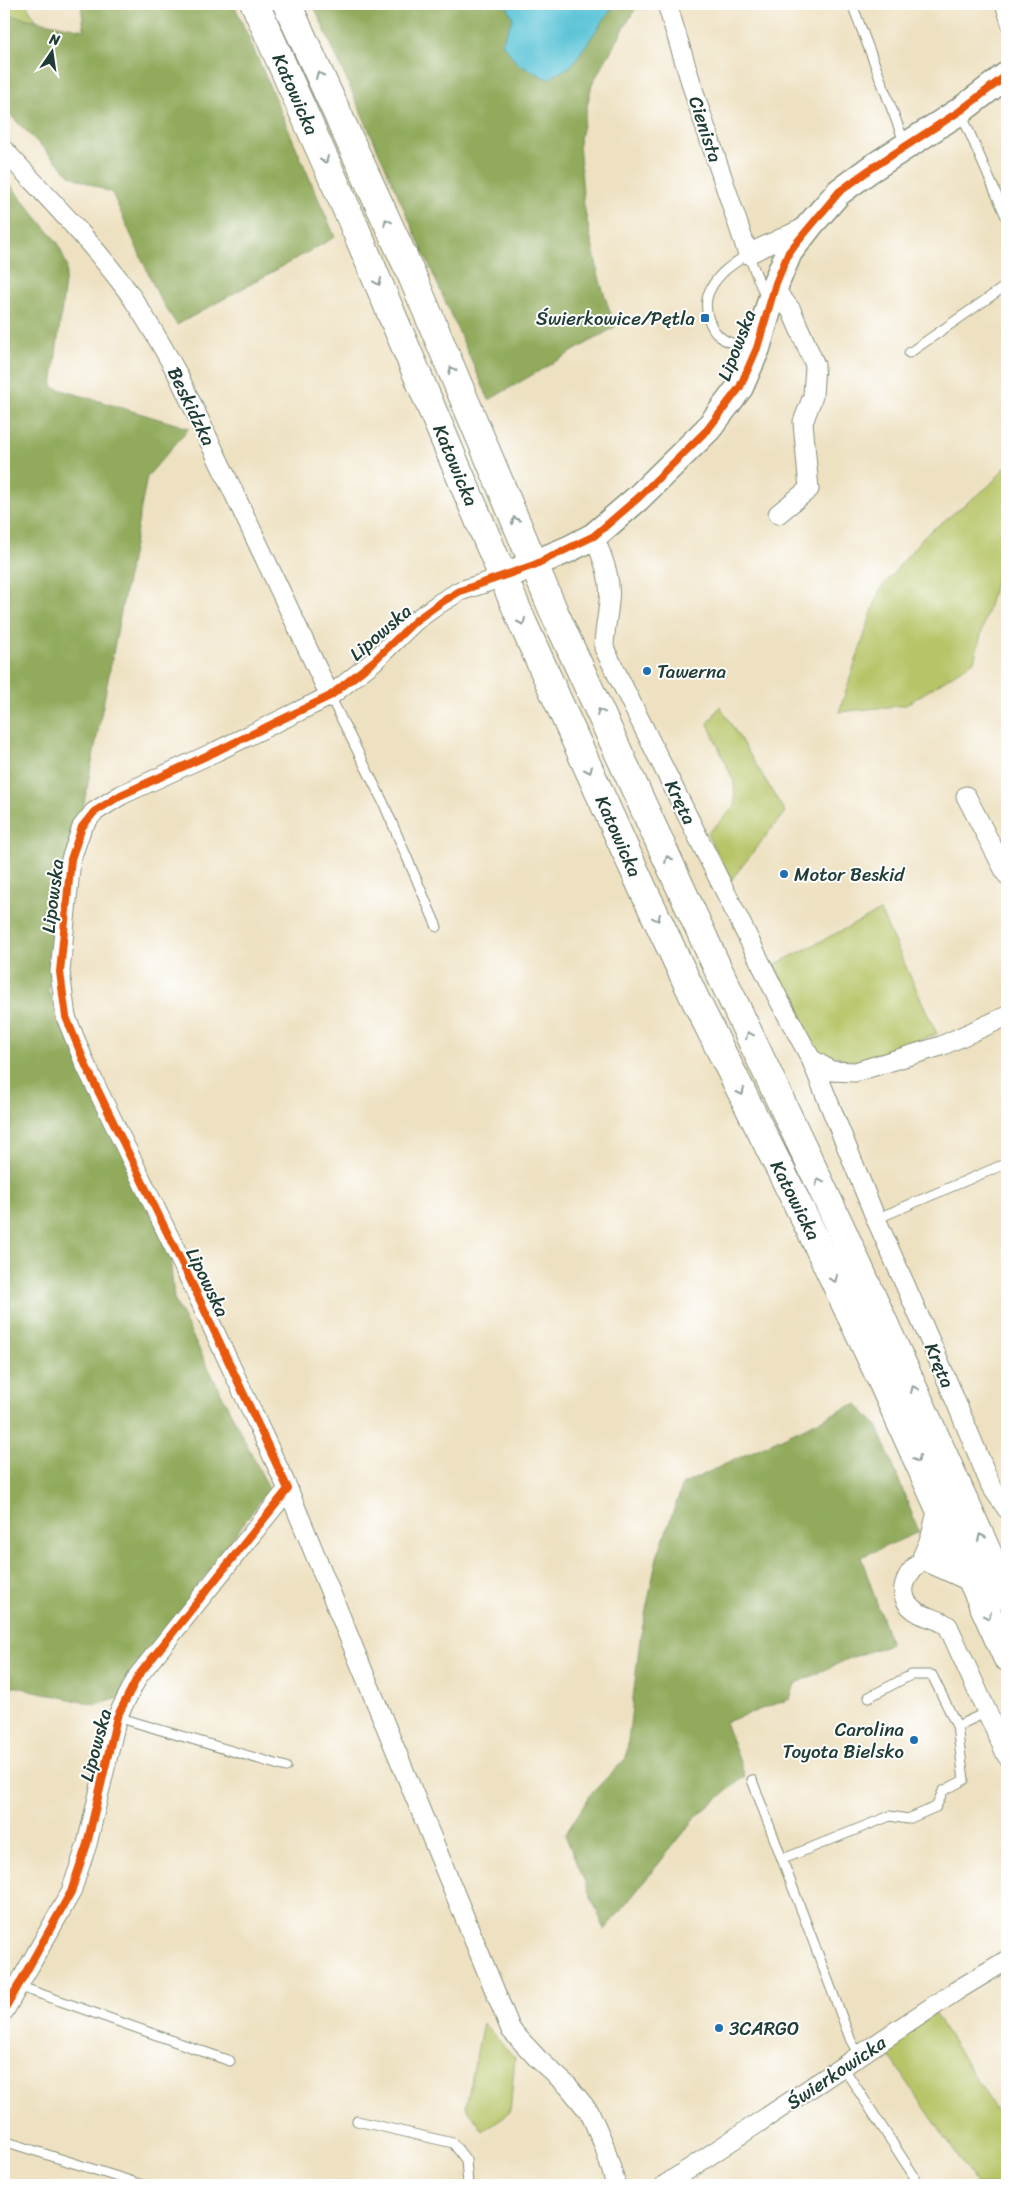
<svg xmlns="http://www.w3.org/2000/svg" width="1011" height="2189" font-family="Sriracha,sans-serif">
<rect width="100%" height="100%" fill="#fff"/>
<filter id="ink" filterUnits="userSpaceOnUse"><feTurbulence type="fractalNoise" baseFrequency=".02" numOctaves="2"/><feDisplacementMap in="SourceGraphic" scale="10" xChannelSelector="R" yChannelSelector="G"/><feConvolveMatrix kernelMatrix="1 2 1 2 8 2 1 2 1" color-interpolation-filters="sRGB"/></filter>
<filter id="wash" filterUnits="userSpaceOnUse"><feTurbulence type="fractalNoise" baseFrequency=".0096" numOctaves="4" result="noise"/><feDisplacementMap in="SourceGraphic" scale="20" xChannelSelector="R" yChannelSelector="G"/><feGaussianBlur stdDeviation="1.12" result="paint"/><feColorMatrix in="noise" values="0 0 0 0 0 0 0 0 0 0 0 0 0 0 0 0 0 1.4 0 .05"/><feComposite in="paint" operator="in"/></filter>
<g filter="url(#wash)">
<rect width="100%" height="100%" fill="#eee1c1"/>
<!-- green -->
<path fill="#b7c567" stroke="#6b814e" d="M4,4H26L37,21L4,14Z
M1007,465V572L997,576L974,661L906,705L839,712L879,591L923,537L990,485Z
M720,706L785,812L731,880L707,834L735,806L734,782L708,724Z
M880,911L937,1034L857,1062L816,1052L774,965Z
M934,2013L1007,2127V2185H977L885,2049Z
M483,2023L515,2058L510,2112L483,2131L466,2106Z"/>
<!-- forest -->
<path fill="#91aa5c" stroke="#587448" d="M81,4H234L335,237L177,325L159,297L112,193L71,176L4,109V14L84,30Z
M313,4H506L513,18L606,16L615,4H638L592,84L579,143L584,206L600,281L615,327L489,400Z
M4,177L58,243L67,266L52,387L189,428L147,477L48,991L178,1235L171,1267L174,1299L269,1489L145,1657L119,1698L96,1705L4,1684Z
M857,1404L878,1427L919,1532L861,1557L891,1644L850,1658L795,1684L790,1699L725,1722L745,1776L698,1815L605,1930L565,1835L591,1794L626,1758L640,1639L657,1557L683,1484L852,1405Z"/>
<!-- water -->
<path fill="#5bc4d7" stroke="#3d8086" d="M506,4H615L571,66L548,79L518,64L502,43L513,18Z"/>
</g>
<g filter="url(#ink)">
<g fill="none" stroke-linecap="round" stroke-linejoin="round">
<defs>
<path id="lane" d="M852,4L905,144
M1000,4L1007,27
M961,113L1007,219
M748,254L769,306L754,336L744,343C740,343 736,344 732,343C710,337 700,307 711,288C720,272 733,264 748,254Z
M909,353L1007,285
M330,696L383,802L437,927
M876,1219L1007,1163
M869,1697L911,1675H932L957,1726
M117,1717L286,1767
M752,1780L851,2041L860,2056
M783,1859L890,1816L908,1819L936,1807L943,1791L964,1780L957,1726L987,1712
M18,1986L230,2061
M843,2067L914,2176
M357,2121L453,2143L466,2160L468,2185
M4,2141L143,2185"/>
<path id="street" d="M667,4L697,102L748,254L806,227
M4,150C46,196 92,242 129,293C147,320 163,347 178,375L330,696
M775,290L791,310L815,365L813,396L803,422L809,489L778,514
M594,536C602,557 612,578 609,601C608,617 604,631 604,648L779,1000L811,1059L831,1071L855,1072L941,1046L1007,1016
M966,796L1007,875
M811,1059L876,1219L938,1359L991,1486L1007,1509
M288,1489L511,2030L538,2059L568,2086L590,2113L604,2145L616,2185
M927,1557C906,1570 891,1598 919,1613C929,1618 939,1619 948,1626L1007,1756
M4,2011L71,1892L87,1844L117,1717L138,1676L288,1489L197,1294L86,1066L66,1017L60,972L71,859L82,827L94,812L121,795L217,751L330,696L374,661L415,621L440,603L460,591L503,577
M665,2185L956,1991L1007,1960"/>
<path id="secondary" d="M503,577L569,549L594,536L638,498L708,429L740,387L757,348L776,283L789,252L810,225L839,192L869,170L960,111L1007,75"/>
<path id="primary" d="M255,4L352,221L524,626L642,887L696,1001L813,1235L881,1379L1007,1657
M287,4L413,278L554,612L717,967L840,1226L1007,1596
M941,1514L935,1539L927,1557L969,1576"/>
</defs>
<!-- lane casing -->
<use href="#lane" stroke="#868f7a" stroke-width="11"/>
<!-- street casing -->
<use href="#street" stroke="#868f7a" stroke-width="21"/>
<!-- secondary casing -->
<use href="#secondary" stroke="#868f7a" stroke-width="29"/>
<!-- primary casing -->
<use href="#primary" stroke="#868f7a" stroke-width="30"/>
<!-- lane -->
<use href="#lane" stroke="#fff" stroke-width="9"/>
<!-- street -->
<use href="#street" stroke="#fff" stroke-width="19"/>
<!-- secondary -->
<use href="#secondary" stroke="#fff" stroke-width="26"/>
<!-- primary -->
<use href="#primary" stroke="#fff" stroke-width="28"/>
<defs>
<path id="cycleway" d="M4,2011L71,1892L87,1844L117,1717L138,1676L288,1489L197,1294L86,1066L66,1017L60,972L71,859L82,827L94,812L121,795L217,751L330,696L374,661L415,621L440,603L460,591L534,565L594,536L638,498L708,429L740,387L757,348L776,283L789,252L839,192L869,170L960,111L1007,75"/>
</defs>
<!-- cycleway casing -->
<use href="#cycleway" stroke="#fff" stroke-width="11"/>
<!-- cycleway -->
<use href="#cycleway" stroke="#e8590c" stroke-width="8"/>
</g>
<!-- one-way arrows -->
<defs><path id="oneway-chevron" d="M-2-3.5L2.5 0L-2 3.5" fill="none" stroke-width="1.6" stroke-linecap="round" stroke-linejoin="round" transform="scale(1.25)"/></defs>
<g stroke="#8f9e9a">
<use href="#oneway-chevron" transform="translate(319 75) rotate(-114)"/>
<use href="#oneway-chevron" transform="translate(325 160) rotate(66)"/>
<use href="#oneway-chevron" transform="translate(387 222) rotate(-115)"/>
<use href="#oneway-chevron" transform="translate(378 282) rotate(67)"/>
<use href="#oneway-chevron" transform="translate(452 370) rotate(-113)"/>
<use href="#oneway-chevron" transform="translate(515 520) rotate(-113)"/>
<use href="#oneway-chevron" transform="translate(522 622) rotate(66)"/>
<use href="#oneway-chevron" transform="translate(600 712) rotate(-115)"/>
<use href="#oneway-chevron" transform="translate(589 770) rotate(66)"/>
<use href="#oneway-chevron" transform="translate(668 859) rotate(-115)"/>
<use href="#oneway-chevron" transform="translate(657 918) rotate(65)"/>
<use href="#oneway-chevron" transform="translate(749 1035) rotate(-115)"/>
<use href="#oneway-chevron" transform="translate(741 1092) rotate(63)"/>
<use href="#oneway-chevron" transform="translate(819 1182) rotate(-115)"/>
<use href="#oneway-chevron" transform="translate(834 1279) rotate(65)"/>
<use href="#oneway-chevron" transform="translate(914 1389) rotate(-114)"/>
<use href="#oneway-chevron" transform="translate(917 1459) rotate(66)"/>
<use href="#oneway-chevron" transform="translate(981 1537) rotate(-114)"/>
<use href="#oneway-chevron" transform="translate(988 1616) rotate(65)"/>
</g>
</g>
<!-- markers -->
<g fill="#1f6fb2" stroke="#fff" stroke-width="2">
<rect x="700" y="313" width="10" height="10" rx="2.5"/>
<circle cx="647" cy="671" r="5"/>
<circle cx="784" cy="874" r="5"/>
<circle cx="914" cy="1740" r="5"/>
<circle cx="719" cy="2028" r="5"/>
</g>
<g text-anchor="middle" stroke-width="4" stroke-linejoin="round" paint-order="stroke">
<!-- street labels -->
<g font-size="19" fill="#1f3d34" stroke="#fff">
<text transform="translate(296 94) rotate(66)" y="7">Katowicka</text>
<text transform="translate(706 129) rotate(72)" y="7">Cienista</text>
<text transform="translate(736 345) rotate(-69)" y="7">Lipowska</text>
<text transform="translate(192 406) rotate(64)" y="7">Beskidzka</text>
<text transform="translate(456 465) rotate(67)" y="7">Katowicka</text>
<text transform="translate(380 632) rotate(-41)" y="7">Lipowska</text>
<text transform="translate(681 802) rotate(64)" y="7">Kręta</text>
<text transform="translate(619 836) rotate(66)" y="7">Katowicka</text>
<text transform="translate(52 896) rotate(-83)" y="7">Lipowska</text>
<text transform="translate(796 1200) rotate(63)" y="7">Katowicka</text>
<text transform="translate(208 1282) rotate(64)" y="7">Lipowska</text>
<text transform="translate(940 1365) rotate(67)" y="7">Kręta</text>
<text transform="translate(95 1745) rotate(-75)" y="7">Lipowska</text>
<text transform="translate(836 2072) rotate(-34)" y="7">Świerkowicka</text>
</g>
<!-- poi labels -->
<g font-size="19" fill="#1f3d34" stroke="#fff" text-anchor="start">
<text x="695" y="325" text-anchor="end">Świerkowice/Pętla</text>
<text x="657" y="678">Tawerna</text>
<text x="794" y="881">Motor Beskid</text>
<text x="904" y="1736" text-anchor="end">Carolina<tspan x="904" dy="22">Toyota Bielsko</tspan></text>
<text x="729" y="2035">3CARGO</text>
</g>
</g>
<!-- margin -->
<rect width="1011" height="2189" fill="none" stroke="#fff" stroke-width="20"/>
<!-- north arrow -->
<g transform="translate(52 52) rotate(13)" stroke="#ffffff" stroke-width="4" paint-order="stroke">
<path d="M0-4L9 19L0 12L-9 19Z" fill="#1f3d34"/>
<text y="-8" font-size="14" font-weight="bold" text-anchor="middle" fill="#1f3d34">N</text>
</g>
</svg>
